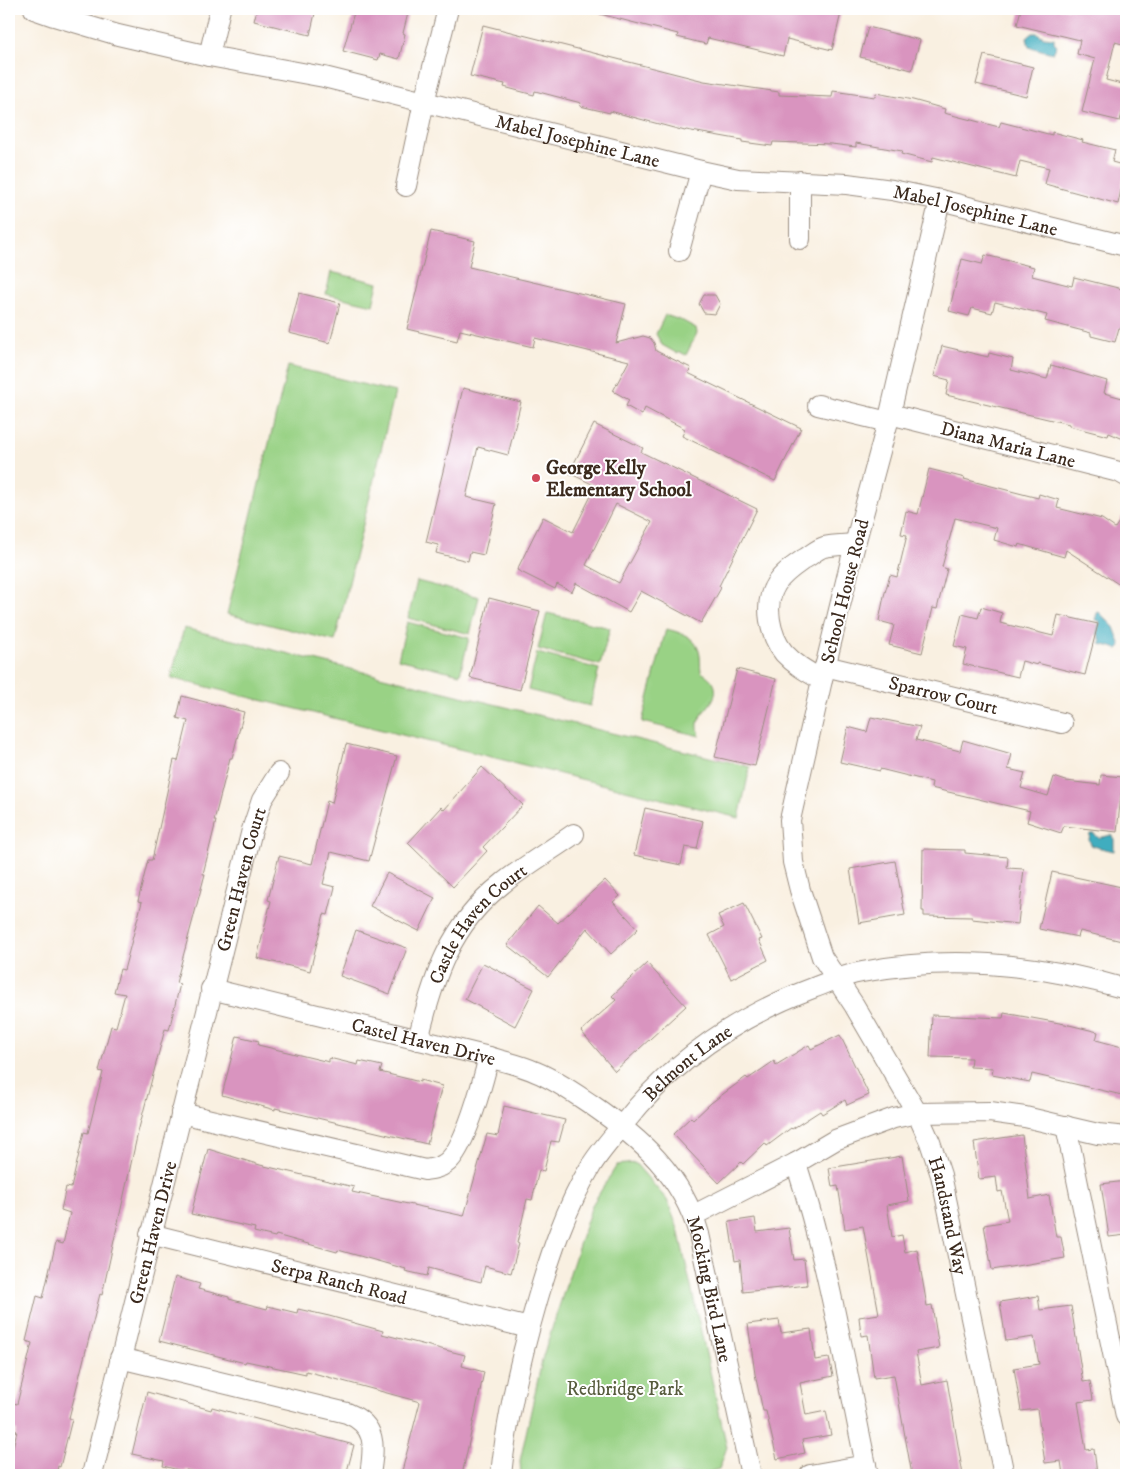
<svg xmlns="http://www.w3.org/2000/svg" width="1135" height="1484" font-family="'IM FELL DW Pica',serif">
<rect width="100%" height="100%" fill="#fff"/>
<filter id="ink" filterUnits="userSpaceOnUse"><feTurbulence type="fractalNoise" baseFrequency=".02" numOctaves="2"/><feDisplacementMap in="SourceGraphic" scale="10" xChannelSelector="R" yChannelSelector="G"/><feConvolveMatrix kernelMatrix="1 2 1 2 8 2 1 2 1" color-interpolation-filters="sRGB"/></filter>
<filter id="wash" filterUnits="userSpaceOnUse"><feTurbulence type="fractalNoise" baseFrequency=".0096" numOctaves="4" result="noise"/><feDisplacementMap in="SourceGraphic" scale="20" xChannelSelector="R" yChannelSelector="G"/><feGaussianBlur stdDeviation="1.12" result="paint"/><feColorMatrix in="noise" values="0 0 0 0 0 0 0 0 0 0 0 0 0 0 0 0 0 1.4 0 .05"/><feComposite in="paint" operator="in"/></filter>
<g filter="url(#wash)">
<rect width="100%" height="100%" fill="#f9f0e1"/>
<!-- green -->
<path fill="#99d285" stroke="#6a7e52" d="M331,272L378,283L373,305L326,294Z
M665,315L683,321L696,328L697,333L686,355L680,352L678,354L662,345L656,334Z
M288,366L395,392L335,641L227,614Z
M417,581L479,597L470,634L408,618Z
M547,613L610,628L600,665L538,649Z
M407,622L469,638L460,674L398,659Z
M184,628L750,767L739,818L171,678Z
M666,629C679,632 695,636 699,651C701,657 700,665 701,672C714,679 721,690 710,704C706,710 701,713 699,720C697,725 698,730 700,736L642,722Z
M537,653L599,669L590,706L528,690Z
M635,1163L667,1200L678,1229L727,1447L719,1469L699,1475H521L520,1461L543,1356L592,1205L617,1165Z"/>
<!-- water -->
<path fill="#40adbf" stroke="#3e6c6e" d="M1032,33H1037L1044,37L1054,38V42L1057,45L1053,53L1029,47L1027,37Z
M1099,612L1114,627L1121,646L1118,649L1100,644L1101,641L1097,632L1100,621L1095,620L1097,613Z
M1090,834H1094L1099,838L1111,835L1114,839V851L1092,846L1089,840Z"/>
<g id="blocks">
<!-- building -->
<path fill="#d994bf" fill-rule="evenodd" d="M257,9H316L310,35L254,21Z
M355,9H409L403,33L405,34L399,59L380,54L378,60L343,51Z
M600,9H842L832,50L787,39L783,56L708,38L706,44L677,37L678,34L600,14Z
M1021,9H1126V45L1115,42L1106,80L1126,85V97L1120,121L1082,112L1095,59L1077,54L1080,40L1017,25Z
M483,25L704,81L779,92V95L832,97L833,91L875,97L876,93L913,100L945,109L944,113L999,127L1001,122L1052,135V132L1083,140L1082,142L1115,150L1112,162L1126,166L1118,204L1045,184L1049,168L1020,161L1016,178L933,157L932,162L901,154L902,151L856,143V147L831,144L773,142L772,146L742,142V140L686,130L685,131L610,111V113L580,106L581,103L535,91L534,95L504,87L505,84L470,76Z
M868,27L920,40L912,70L860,57Z
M984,55L1033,67L1026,96L976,84Z
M431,231L475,241L469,267L626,304L616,343L643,336L650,338L654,343L656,351L691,368L688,373L801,428L775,481L682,436L685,429L645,408L642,415L626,406L629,400L613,391L629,361L535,338L533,347L460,330L457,341L407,329Z
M985,255L1034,267L1032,276L1072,286L1074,277L1126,290V330L1119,328L1115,342L1091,336V333L1045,321L1047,315L995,302L992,313L972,308L969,316L949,311L962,259L982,264Z
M299,293L340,303L330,343L289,333Z
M704,295H715L720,304L715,314L704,313L699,304Z
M942,346L988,357L989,353L1013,359L1011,370L1047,379L1051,365L1107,381L1104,393L1126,399V440L1109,433L1108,436L1069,426V424L946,395L949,380L934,376Z
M463,388L521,402L508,455L478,447L466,497L496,504L484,555L470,552L468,561L436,553L438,545L426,542Z
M594,424L643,448L641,452L757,509L719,586L721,588L701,623L641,591L629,612L576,583L572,592L557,584L555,589L517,570L543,517L573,532L596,486L569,473ZM616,504L652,522L619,583L586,565Z
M929,469L965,478L964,479L1038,498L1039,494L1059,500L1057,508L1102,519L1115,528L1126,511V589L1066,550L1064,557L1019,544L1018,547L994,540L997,528L955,518L942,567L947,569L937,609L933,608L922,653L889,645L894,625L879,621L884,596L890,575L897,577L907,535L901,534L906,511L918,514Z
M489,598L540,611L520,690L470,678Z
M981,607L1002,613L1000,623L1053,636L1058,615L1098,624L1085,675L1037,663V665L1022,661L1018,677L963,664L967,649L954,646L962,614L978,618Z
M737,669L776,679L755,766L715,757Z
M182,696L244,712L232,758H230L214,821H216L203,874H205L176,983L180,984L169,1030L165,1029L138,1132L102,1295L100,1294L69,1418L72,1419L60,1467L58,1466L56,1475H9V1463L17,1431L9,1429V1420L13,1403L17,1404L32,1343L26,1341L37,1296L43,1298L56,1242L63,1244L70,1213L61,1210L66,1187L71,1188L84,1132L88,1133L103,1072L99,1071L111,1026L116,1027L125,994L114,992L120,969L124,970L142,902L138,901L148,860H152L174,760L178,761L188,721L177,718Z
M871,717L920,727L916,740L960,751L963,740L1012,754L1008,769L1025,773L1021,788L1048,796L1054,777L1066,781L1100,785L1101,775L1123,777L1117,832L1064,826L1061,833L1027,822L1030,811L931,788L932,782L880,769V771L840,762L848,727L867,732Z
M346,744L397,756L369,861L331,852L323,884L335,887L328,915L324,914L310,971L257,958L271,901L268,900L279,856L312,864L327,801L332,803Z
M482,767L523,805L483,847L487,851L453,887L408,843L441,807L444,810Z
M645,808L703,821L697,849L685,847L681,865L634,855Z
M923,849L965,850V853L1008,857L1007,868L1024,869L1018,924L972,919V917L924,916V911H922Z
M895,861L905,915L859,923L850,869Z
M1052,872L1126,888V942L1080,931L1078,937L1039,929Z
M387,873L435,898L419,931L370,906Z
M605,880L620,896L613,902L638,929L611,954L587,928L548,977L507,945L538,906L558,923Z
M744,903L762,939L759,940L768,960L731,979L709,935L724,927L718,915Z
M356,930L407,948L390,994L340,976Z
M483,963L534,989L515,1026L465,999Z
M647,963L686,1006L615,1071L581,1031L616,1000L612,996Z
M1004,1013L1065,1024L1098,1032L1096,1040L1126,1048V1096L1032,1074L1030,1082L992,1075L993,1068L970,1067L971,1058L930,1057L932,1015L1003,1018Z
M840,1035L869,1095L847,1105L845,1100L822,1114L820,1111L792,1129L791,1128L767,1146L765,1143L743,1164L741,1162L719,1183L673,1134L691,1117L693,1120L711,1103L746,1077L748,1079L774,1061L776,1065L809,1045L811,1049Z
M237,1036L259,1041L258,1045L329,1062V1058L358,1065L359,1061L382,1066L380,1072L420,1082V1080L442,1086L427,1144L275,1108V1110L222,1095Z
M504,1106L565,1120L559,1142L551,1141L544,1171L539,1170L532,1200L527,1199L517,1243L519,1244L511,1273L485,1266L481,1282L429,1268L427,1276L405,1271L406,1269L374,1260L338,1250L337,1252L276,1235L275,1237L254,1232L255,1228L191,1214L208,1149L260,1165L354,1187L352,1192L464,1216L487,1134L498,1136Z
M1022,1135L1030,1199L1049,1195L1056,1237H1061L1065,1258L992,1270L984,1225L1008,1221L1002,1191L998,1192L996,1177L979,1179L974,1142Z
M902,1156L909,1201L887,1205L892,1237L902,1235L905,1252L917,1249L927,1306L932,1305L939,1348L916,1352L922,1385L947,1380L963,1475H912L894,1375L874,1378L868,1335L861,1336L859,1317L879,1314L863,1226L845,1229L838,1186L832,1187L829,1168Z
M1126,1181V1235L1109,1237L1101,1184Z
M755,1218L757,1232L789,1228L794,1260L804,1259L807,1285L743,1292L740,1260L735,1261L729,1222Z
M175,1277L200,1284L198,1289L229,1297V1299L267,1309L268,1306L297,1313L298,1309L329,1316L383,1331L382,1334L465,1355L462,1366L484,1372L462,1475H401L420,1402L306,1371V1374L246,1361L245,1363L159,1341Z
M1038,1296L1040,1310L1071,1306L1083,1382L1090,1381L1093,1400L1078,1402L1086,1450L1094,1449L1097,1474L1063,1475L1061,1461L1045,1463L1037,1409L1021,1411L1014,1368L1039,1364L1034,1337L1006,1341L1000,1302Z
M779,1320L781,1333L811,1329L815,1360L829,1358L833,1376L800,1383L806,1415L826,1411L831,1435L802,1440L805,1453L777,1459L766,1411H763L755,1374L748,1324Z
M147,1392L211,1410L212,1407L234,1413L354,1445L346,1475H209L186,1470V1472L163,1466L164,1461L132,1454Z"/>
</g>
</g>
<g filter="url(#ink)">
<use href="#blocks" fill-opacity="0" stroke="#9a8d80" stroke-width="1"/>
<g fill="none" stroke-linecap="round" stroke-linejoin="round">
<defs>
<g id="minor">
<path id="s1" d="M34,9L54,16L118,35L209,56L324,77L701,171L738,179L847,184L892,190L940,200L1126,246"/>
<path d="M209,56L220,9"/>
<path d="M800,181V239"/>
<path d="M406,186L424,102L448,9"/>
<path id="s2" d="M940,200L890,414L855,544L822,680L790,820L793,862L800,890L822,957L854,1005L917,1113L930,1142L941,1175L1004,1475"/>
<path d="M679,251L701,171"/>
<path d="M818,405L888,422"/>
<path id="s3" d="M890,414L1119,472L1126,476"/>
<path id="s4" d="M825,666L1062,723"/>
<path d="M822,680C808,672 795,665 784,653C770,636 763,604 776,584C783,573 794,566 804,559C810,556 817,549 824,547C833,545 845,545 855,544"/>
<path id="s5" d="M211,989L489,1057C505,1062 521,1065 536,1072C556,1080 574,1093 592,1105C641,1139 682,1175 699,1234L751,1475"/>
<path id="s6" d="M418,1040C433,978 450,925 502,884C524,866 550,851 574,834"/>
<path d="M181,1113L425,1170C432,1169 440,1168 446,1163C465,1150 483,1081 489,1057"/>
<path d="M1066,1126L1126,1416"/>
<path d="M796,1163C829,1265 846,1371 868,1475"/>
<path d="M694,1215L796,1163L835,1140L894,1118L917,1113L990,1112L1025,1117L1098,1134L1126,1137"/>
<path id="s7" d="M150,1234L529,1328"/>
<path d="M120,1358L347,1413C378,1426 374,1447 370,1475"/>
<path id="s8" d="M92,1475L252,830L262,800L279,773"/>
<path id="s9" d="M501,1475C507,1415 520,1360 537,1301C550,1256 566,1207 591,1166C600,1151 614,1136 625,1122C675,1059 738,1016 813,988C829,982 845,975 862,972C950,955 1041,964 1126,989"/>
<path d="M810,1475L866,1465"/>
</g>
</defs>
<!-- minor casing -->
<use href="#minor" stroke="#9a8d80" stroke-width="22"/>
<!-- minor -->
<use href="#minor" stroke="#fff" stroke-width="20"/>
</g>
</g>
<!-- markers -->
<circle fill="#d1495b" stroke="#fff" stroke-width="2" cx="536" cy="478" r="5"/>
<g text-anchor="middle" stroke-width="4" stroke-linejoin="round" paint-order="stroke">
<!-- street labels -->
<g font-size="19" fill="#3b2a1e" stroke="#fff">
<text dy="7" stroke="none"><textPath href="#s1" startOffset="560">Mabel Josephine Lane</textPath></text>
<text dy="7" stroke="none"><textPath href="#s1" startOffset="965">Mabel Josephine Lane</textPath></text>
<text dy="7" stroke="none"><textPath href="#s3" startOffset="122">Diana Maria Lane</textPath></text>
<text transform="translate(844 591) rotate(-76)" y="7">School House Road</text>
<text dy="7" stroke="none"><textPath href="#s4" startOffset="122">Sparrow Court</textPath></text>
<text dy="7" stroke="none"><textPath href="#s8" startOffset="614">Green Haven Court</textPath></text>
<text dy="7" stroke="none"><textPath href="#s6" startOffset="134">Castle Haven Court</textPath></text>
<text dy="7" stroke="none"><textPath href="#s5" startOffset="219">Castel Haven Drive</textPath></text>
<text dy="7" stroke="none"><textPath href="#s9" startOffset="466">Belmont Lane</textPath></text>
<text dy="7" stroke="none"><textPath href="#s2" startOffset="1070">Handstand Way</textPath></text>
<text dy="7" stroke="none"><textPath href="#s8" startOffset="250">Green Haven Drive</textPath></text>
<text dy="7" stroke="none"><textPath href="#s7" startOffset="195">Serpa Ranch Road</textPath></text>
<text dy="7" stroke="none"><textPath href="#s5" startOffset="628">Mocking Bird Lane</textPath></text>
</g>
<!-- poi labels -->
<g font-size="19" font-weight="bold" fill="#3b2a1e" stroke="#fff" text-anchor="start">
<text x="546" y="474">George Kelly<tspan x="546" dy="22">Elementary School</tspan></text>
</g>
<!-- park labels -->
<g font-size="19" fill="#575c3d" stroke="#fff">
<text x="625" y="1395">Redbridge Park</text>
</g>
</g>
<!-- margin -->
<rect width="1135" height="1484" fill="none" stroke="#fff" stroke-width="30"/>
</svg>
